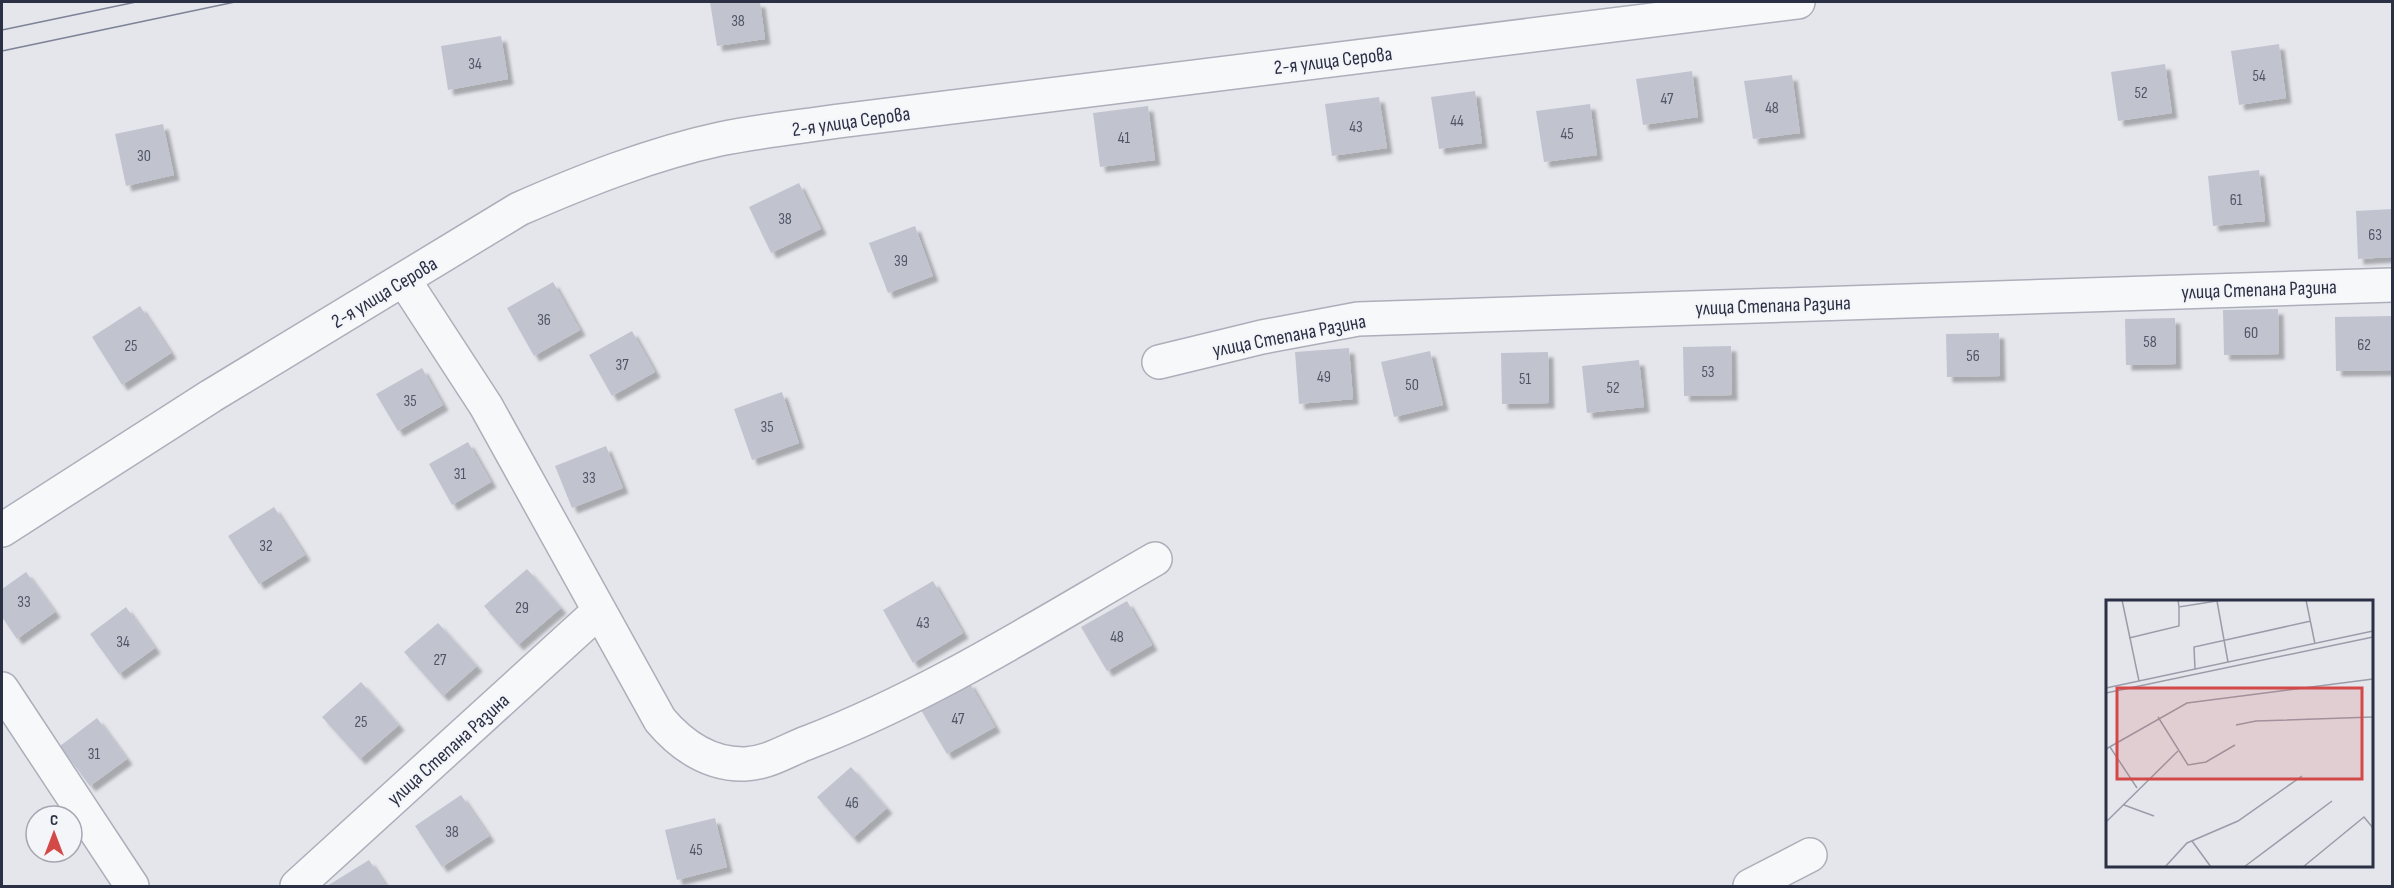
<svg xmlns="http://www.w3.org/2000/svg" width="2394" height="888" font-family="'Sofia Sans Condensed',sans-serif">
<defs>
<filter id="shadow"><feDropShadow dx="5.5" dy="5.5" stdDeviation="1.5" flood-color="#0004"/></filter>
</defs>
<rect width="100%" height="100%" fill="#e4e6ec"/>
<!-- building -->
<path fill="#c1c4cf" filter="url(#shadow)" d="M710,2H760L765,39L717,46Z
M501,36L508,79L448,90L441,46Z
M2279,44L2286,98L2239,105L2231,51Z
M2165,64L2172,113L2118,121L2111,72Z
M1692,71L1698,117L1643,125L1636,79Z
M1792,75L1800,133L1753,139L1744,81Z
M1475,91L1482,143L1439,149L1431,97Z
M1379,97L1387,148L1332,156L1325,104Z
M1590,104L1597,155L1544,162L1536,111Z
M1148,106L1155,160L1100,167L1093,113Z
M163,124L174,175L126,186L115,134Z
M2259,170L2265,221L2213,226L2208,176Z
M799,183L821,229L771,253L749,207Z
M2392,209V257L2358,259L2356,211Z
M915,226L933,276L888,293L869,243Z
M553,282L580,330L534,356L507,308Z
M140,306L171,353L122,385L92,337Z
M2278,309L2279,354L2224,355L2223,310Z
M2392,316V370L2336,371L2335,317Z
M2175,318L2176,364L2126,365L2125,319Z
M632,331L655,372L612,396L589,355Z
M1999,333L2000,376L1947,377L1946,334Z
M1731,346L1732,395L1684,396L1683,347Z
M1349,348L1353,399L1299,404L1295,352Z
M1430,351L1443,405L1394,417L1381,362Z
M1548,352L1549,403L1502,404L1501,353Z
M1639,360L1644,407L1587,413L1582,366Z
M422,368L443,405L398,431L376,394Z
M782,392L799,443L752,460L734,409Z
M468,442L491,482L452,505L429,464Z
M606,446L623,488L572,508L555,466Z
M274,507L305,555L259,584L228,536Z
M527,569L561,608L518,645L484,606Z
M26,572L55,612L17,639L2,617V589Z
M933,581L963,633L913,663L883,610Z
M1127,601L1152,645L1107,671L1081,627Z
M126,607L155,648L119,674L90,634Z
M438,623L477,666L443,696L404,652Z
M361,682L399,725L360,759L322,717Z
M969,682L995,727L947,754L921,710Z
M97,718L127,759L90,786L60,746Z
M851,767L887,808L853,838L817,797Z
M461,795L489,836L442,867L415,826Z
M715,818L727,867L677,880L665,830Z
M369,860L386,886H327Z"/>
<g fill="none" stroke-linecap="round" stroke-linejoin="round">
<defs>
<path id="minor" d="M404,280L486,406L660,720C682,746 709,765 745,764C769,763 787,750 809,742C931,695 1042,624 1155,559
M1159,362L1262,337L1358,319L2392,285
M2,530L211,396L519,209C583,181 651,154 720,139C759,131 799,127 839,121L1798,2
M2,689L132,886
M297,886L599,611
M1750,886L1810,855"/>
</defs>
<!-- minor casing -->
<use href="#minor" stroke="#acafba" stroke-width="36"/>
<!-- minor -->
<use href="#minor" stroke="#f7f8fa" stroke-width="33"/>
<!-- tram -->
<path stroke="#7d8296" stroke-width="1.5" d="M2,30L136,2
M2,51L235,2"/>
</g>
<g text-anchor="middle" stroke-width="4.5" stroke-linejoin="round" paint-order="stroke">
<!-- number labels -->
<g font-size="16" fill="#505568">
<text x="738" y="26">38</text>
<text x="475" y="69">34</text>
<text x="2259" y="81">54</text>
<text x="2141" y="98">52</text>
<text x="1667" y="104">47</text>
<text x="1772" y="113">48</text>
<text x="1457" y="126">44</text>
<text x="1356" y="132">43</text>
<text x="1567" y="139">45</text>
<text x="1124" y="143">41</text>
<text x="144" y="161">30</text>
<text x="2236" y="205">61</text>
<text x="785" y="224">38</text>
<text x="2375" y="240">63</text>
<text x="901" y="266">39</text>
<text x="544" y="325">36</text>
<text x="2251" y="338">60</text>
<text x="2150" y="347">58</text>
<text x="2364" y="350">62</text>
<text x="131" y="351">25</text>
<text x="1973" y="361">56</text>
<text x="622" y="370">37</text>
<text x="1708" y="377">53</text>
<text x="1324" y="382">49</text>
<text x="1525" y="384">51</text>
<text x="1412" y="390">50</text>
<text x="1613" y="393">52</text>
<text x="410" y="406">35</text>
<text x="767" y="432">35</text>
<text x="460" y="479">31</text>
<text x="589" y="483">33</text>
<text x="266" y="551">32</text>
<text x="24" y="607">33</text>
<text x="522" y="613">29</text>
<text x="923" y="628">43</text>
<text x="1117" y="642">48</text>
<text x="123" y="647">34</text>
<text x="440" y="665">27</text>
<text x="958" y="724">47</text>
<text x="361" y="727">25</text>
<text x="94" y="759">31</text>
<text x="852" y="808">46</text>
<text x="452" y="837">38</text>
<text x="696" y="855">45</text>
</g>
<!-- street labels -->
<g font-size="20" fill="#2b3045" stroke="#f4f5f9">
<text transform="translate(1333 60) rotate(-7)" y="7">2-я улица Серова</text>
<text transform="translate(851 121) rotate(-8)" y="7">2-я улица Серова</text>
<text transform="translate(2259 289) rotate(-2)" y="7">улица Степана Разина</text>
<text transform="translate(384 292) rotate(-31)" y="7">2-я улица Серова</text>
<text transform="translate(1773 305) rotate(-2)" y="7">улица Степана Разина</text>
<text transform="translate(1289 335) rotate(-11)" y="7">улица Степана Разина</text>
<text transform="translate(448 749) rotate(-42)" y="7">улица Степана Разина</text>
</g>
</g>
<!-- overview -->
<g transform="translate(2106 600)">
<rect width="267" height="267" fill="#e4e6ec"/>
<path fill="none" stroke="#9a9da9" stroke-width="1.5" d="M16,0L33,81M72,0L73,7L117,0M200,0L209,44M111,1L122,62M23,38L73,26V7M89,69L88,47L205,21M0,88L267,31M0,93L267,37M52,117L82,165L100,162L129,145M130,125L150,121L267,117M4,147L31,188M0,149L81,103L267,79M18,205L48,216M0,222L72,151M86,241L105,267M59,267L81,243L132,221L196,176M138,267L226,201M197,267L258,217L267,228"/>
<path fill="#d24948" fill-opacity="0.15" stroke="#d24948" stroke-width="3" d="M11,88H256V179H11Z"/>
<rect width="267" height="267" fill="none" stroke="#2b3045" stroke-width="3"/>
</g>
<!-- border -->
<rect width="2394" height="888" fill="none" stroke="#2b3045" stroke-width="6"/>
<!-- north arrow -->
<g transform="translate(54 834)"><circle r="28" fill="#f4f5f9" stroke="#a4a6b1" stroke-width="1.5"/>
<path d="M0-4.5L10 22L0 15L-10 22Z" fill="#d24948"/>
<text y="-9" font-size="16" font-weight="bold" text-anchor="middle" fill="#2b3045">С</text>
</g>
</svg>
